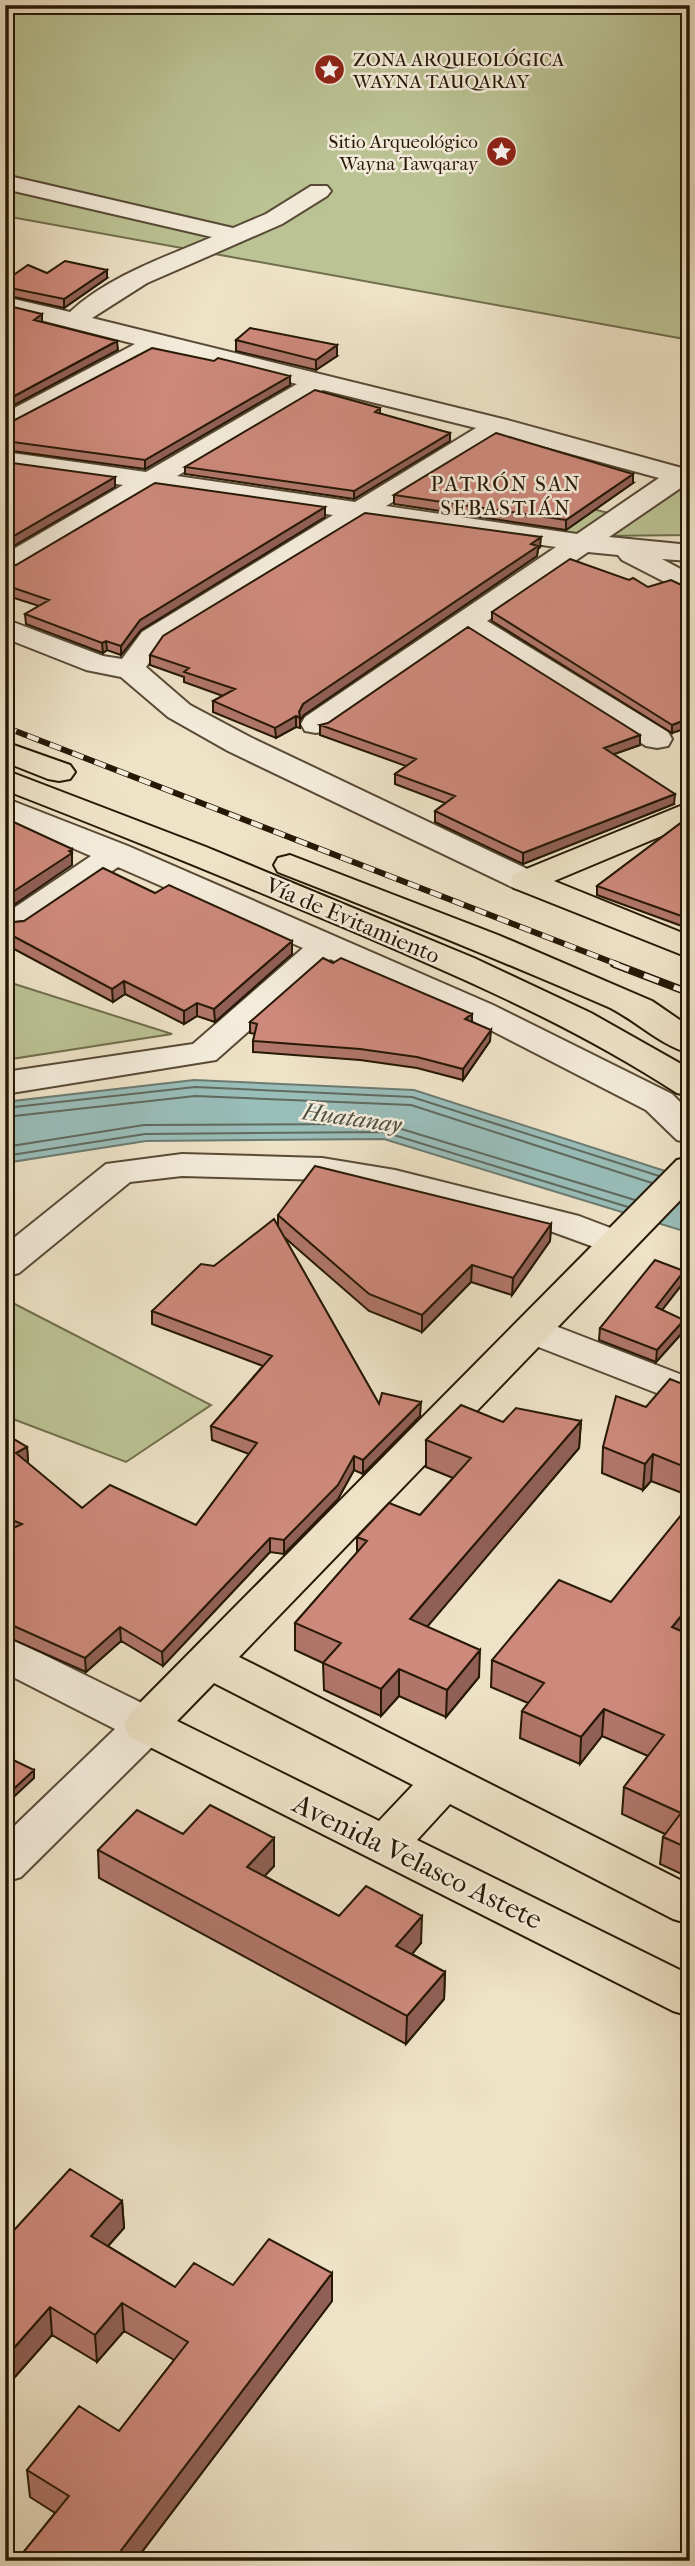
<svg xmlns="http://www.w3.org/2000/svg" width="695" height="2566" font-family="'IM FELL French Canon',serif">
<rect width="100%" height="100%" fill="#eee2c7"/>
<filter id="stains"><feTurbulence type="fractalNoise" baseFrequency=".00286" numOctaves="4"/><feColorMatrix values="0 0 0 0 .2 0 0 0 0 .09 0 0 0 0 .02 0 0 0 .5 -.17"/></filter>
<radialGradient id="worn" r=".72"><stop offset=".6" stop-color="#630" stop-opacity="0"/><stop offset="1" stop-color="#630" stop-opacity=".3"/></radialGradient>
<!-- green -->
<path fill="#bbc394" stroke="#706e4c" stroke-width="2" d="M5,5H690V340L5,216Z
M690,481V535L600,536Z
M533,493L608,513L576,535L459,520L483,498Z
M5,981L172,1034L5,1060Z
M5,1299L211,1405L126,1462L5,1416Z"/>
<!-- water -->
<path fill="#99bdb9" stroke="#6b7b71" stroke-width="2" d="M194,1080L414,1090L690,1179V1233L384,1139L146,1141L5,1163V1102Z"/>
<g fill="none" stroke-linecap="round" stroke-linejoin="round">
<!-- shore -->
<path stroke="#606a5f" stroke-width="2" d="M5,1108L195,1087L412,1097L659,1176
M5,1117L195,1096L411,1105L652,1183
M5,1147L144,1125L385,1124L635,1200
M5,1156L145,1134L384,1132L628,1207"/>
<defs>
<path id="minor" d="M5,175L233,228L266,214L311,186H327L331,191L327,196L282,224L147,283L92,318L507,420L682,468L690,467V486L685,485L609,537L690,545V561L662,559L690,574V595L622,560L618,555L588,552L487,621L668,732L672,739L668,746L657,748L646,746L468,634L327,731L316,733L305,731L301,724L305,717L556,547L364,520L162,644L146,667L190,705L250,737L538,874L542,881L538,888L526,891L514,888L228,751L168,717L121,677L86,670L5,638V619L103,656L122,659L142,632L333,515L155,490L15,572L5,574V554L123,485L5,468V452L146,472L297,384L161,350L5,432V413L135,344L5,311V297L70,312C109,276 163,258 212,237L5,189ZM323,390L476,428L355,502L177,476ZM502,435L659,478L577,534L386,506Z
M5,798L128,846L493,1005L672,1094L690,1112V1143L677,1140L646,1110L469,1019L330,959L216,1060L5,1094V1072L193,1044L303,948L118,867L23,932L5,934V914L91,856L5,819Z
M182,1154L322,1158L395,1170L579,1216L629,1235L635,1243L629,1251L616,1255L553,1232L395,1192L322,1180L182,1176L130,1182L19,1273L5,1277V1245L106,1164Z
M532,1317L690,1378V1406L518,1339L512,1330L518,1321Z
M5,1638L20,1643L162,1713L168,1725L162,1737L21,1877L5,1882V1835L115,1729L5,1673Z"/>
<path id="major" d="M690,802V824L554,881L690,936V958L514,888L510,881L514,874Z"/>
<path id="highway" d="M5,742L70,765L75,772L70,779L59,781L48,779L5,762Z
M5,770L206,847L474,958L591,1013L690,1069V1096L677,1093C574,1026 463,978 350,930C236,882 121,835 5,790Z
M290,855L498,935L652,1001L690,1027V1053C660,1046 635,1019 606,1006C498,959 388,915 278,872L274,865L278,858Z
M690,1157V1190L239,1657L690,1885V1924L673,1919L450,1804L417,1840L690,1975V2016L673,2011L130,1737L124,1725L130,1713L677,1160ZM214,1683L413,1785L379,1821L177,1721Z"/>
</defs>
<!-- minor casing -->
<use href="#minor" stroke="#584a36" stroke-width="4"/>
<!-- major casing -->
<use href="#major" stroke="#261805" stroke-width="4"/>
<!-- highway casing -->
<use href="#highway" stroke="#261805" stroke-width="4"/>
<!-- minor -->
<use href="#minor" fill="#f4ecdb" fill-rule="evenodd"/>
<!-- major -->
<use href="#major" fill="#eee2c7" fill-rule="evenodd"/>
<!-- highway -->
<use href="#highway" fill="#eee2c7" fill-rule="evenodd"/>
<defs>
<path id="rail-far1" d="M5,727L619,965"/>
<path id="rail" d="M614,964L690,993"/>
</defs>
<!-- rail-far1 casing -->
<use href="#rail-far1" stroke="#261805" stroke-width="6"/>
<!-- rail casing -->
<use href="#rail" stroke="#261805" stroke-width="8"/>
<!-- rail-far1 -->
<use href="#rail-far1" stroke="#f4ecdb" stroke-width="4.5" stroke-dasharray="12" stroke-linecap="butt"/>
<!-- rail -->
<use href="#rail" stroke="#f4ecdb" stroke-width="5" stroke-dasharray="16" stroke-linecap="butt"/>
</g>
<!-- wall -->
<path fill="#b0766a" stroke="#261805" stroke-width="2" d="M47,273L107,278L64,308L5,295V281Z
M236,340L337,356L316,370L236,351Z
M290,376V385L145,469L5,450V425Z
M380,408V414L450,433V441L354,499L185,474V467Z
M633,483L566,530L394,504V495Z
M325,517L141,630L121,655L107,650L103,653L26,624L25,614L39,606L5,595V567Z
M540,547L538,549L537,556L304,715L300,720V728L296,727L276,738L213,712V701L223,696L184,682V677L150,665V655Z
M648,587L690,589L672,733L492,621V612Z
M320,725L640,735V745L614,754L674,804L523,864L435,822V811L445,803L395,784V774L406,766L320,735Z
M690,816V929L597,895V886Z
M155,893L292,954L215,1022L197,1016L184,1024L125,994L113,1002L14,949L5,923L24,921Z
M333,963L472,1022L490,1041L463,1080L417,1068L360,1060L253,1052V1041L255,1034L250,1033V1022Z
M278,1215L551,1224L550,1241L512,1295L471,1282L422,1332L369,1311L284,1237L379,1404L420,1416L363,1474L354,1470L338,1499L284,1554L270,1552L163,1666L121,1641L86,1672L5,1636V1532L7,1531H5V1434L27,1447L28,1461L26,1462L82,1508L196,1525L249,1454L212,1440L211,1426L263,1366L152,1324V1311L214,1266L278,1227Z
M683,1283L662,1310L683,1332L656,1362L599,1340L600,1328Z
M690,1387V1496L651,1481L643,1490L602,1473L603,1447L646,1407Z
M581,1421L579,1448L427,1626L479,1677L446,1717L399,1696L381,1716L324,1690L323,1663L295,1650V1623L357,1553V1537L420,1515L453,1478L426,1467V1440L503,1422Z
M686,1633L690,1635V1878L660,1864L663,1837L665,1834L622,1814L624,1787L648,1756L602,1736L580,1764L520,1738L522,1711L528,1703L491,1687L492,1660Z
M183,1834L274,1838V1866L264,1876L339,1916L421,1943L412,1954L445,1972L444,1999L406,2044L99,1878L98,1850Z
M122,2201L124,2228L108,2246L175,2287L233,2285L332,2273V2301L135,2561H23L22,2554L55,2513L30,2497L27,2470L119,2431L174,2360L124,2331L97,2362L52,2335L6,2387H5V2240Z"/>
<!-- shaded-wall -->
<path fill="#906056" stroke="#261805" stroke-width="2" d="M107,270V278L64,308V299Z
M42,314V323L34,320Z
M117,341L118,350L5,410V401Z
M337,345V356L316,370V360Z
M290,376V385L145,469V460Z
M450,433V441L354,499V491Z
M633,474V483L566,530V520Z
M115,477V487L5,551V541Z
M325,507V517L141,630L121,655V646L140,620Z
M541,537L540,547L538,549L537,556L304,715L300,720L299,712L303,704Z
M106,641L107,650L103,653L102,643Z
M296,716V727L276,738L275,728Z
M690,718V727L672,733V725Z
M640,735V745L603,758L604,748Z
M675,794L674,804L523,864V853Z
M72,849V865L5,911V897Z
M13,936L14,949L5,953V940Z
M292,941V954L215,1022L214,1009Z
M124,981L125,994L113,1002L112,989Z
M197,1003V1016L184,1024V1011Z
M472,1014V1025L465,1019Z
M491,1030L490,1041L463,1080V1069Z
M551,1224L550,1241L512,1295L513,1278Z
M472,1265L471,1282L422,1332V1315Z
M684,1271L683,1283L655,1319L656,1307Z
M684,1320L683,1332L656,1362L657,1350Z
M421,1402L420,1416L363,1474V1460Z
M581,1421L579,1448L410,1647V1619Z
M27,1447L28,1461L17,1468L16,1453Z
M653,1454L651,1481L643,1490L645,1464Z
M354,1456V1470L338,1499L284,1554V1540Z
M270,1538V1552L163,1666L162,1652Z
M690,1605V1629L670,1654L672,1627Z
M120,1627L121,1641L86,1672L85,1658Z
M480,1650L479,1677L446,1717L447,1690Z
M399,1669V1696L381,1716V1689Z
M604,1709L602,1736L580,1764L581,1737Z
M34,1770V1778L5,1805V1797Z
M274,1838V1866L247,1895V1867Z
M422,1916L421,1943L396,1974V1946Z
M445,1972L444,1999L406,2044L407,2016Z
M122,2201L124,2228L93,2263L91,2236Z
M332,2273V2301L135,2561H113Z
M122,2303L124,2331L97,2362L95,2335Z
M50,2307L52,2335L6,2387L5,2358Z"/>
<!-- building -->
<path fill="#cd897b" stroke="#261805" stroke-width="2" d="M65,261L107,270L64,299L5,287V281L28,265L47,273Z
M5,305L42,314L34,320L117,341L5,401Z
M250,328L337,345L316,360L236,340Z
M152,348L214,361L218,358L290,376L145,460L5,441V425Z
M315,390L380,408L375,412L450,433L354,491L185,467Z
M496,433L633,474L566,520L394,495Z
M5,462L115,477L5,541Z
M155,483L325,507L140,620L121,646L106,641L102,643L25,614L49,600L5,585V567L16,565Z
M365,513L541,537L531,544L538,546L303,704L299,712L300,718L296,716L275,728L213,701L235,689L184,672L189,668L150,655L163,636Z
M570,559L629,580L633,578L648,587L671,580L690,589V718L672,725L492,612Z
M468,627L640,735L604,748L675,794L523,853L435,811L455,796L395,774L416,759L320,725L328,723Z
M690,816V919L597,886Z
M5,818L72,849L69,851L72,853L5,897Z
M103,868L155,893L169,885L292,941L214,1009L197,1003L184,1011L124,981L112,989L13,936L5,940V923L24,921Z
M323,958L333,963L341,958L472,1014L465,1019L491,1030L463,1069L417,1057L360,1049L253,1041L257,1024L250,1022Z
M315,1166L551,1224L513,1278L472,1265L422,1315L369,1294L278,1215Z
M274,1219L379,1404L382,1393L421,1402L363,1460L354,1456L338,1485L284,1540L270,1538L162,1652L120,1627L85,1658L5,1622V1532L22,1524L5,1517V1434L27,1447L16,1453L82,1508L110,1485L196,1525L257,1443L211,1426L272,1356L152,1311L201,1264L214,1266Z
M655,1260L684,1271L656,1307L684,1320L657,1350L600,1328Z
M670,1379L690,1387V1469L653,1454L645,1464L603,1447L616,1396L646,1407Z
M461,1405L503,1422L516,1408L581,1421L410,1619L480,1650L447,1690L399,1669L381,1689L323,1663L341,1643L295,1623L367,1541L357,1537L389,1503L420,1515L471,1458L426,1440Z
M690,1504V1605L672,1627L690,1635V1849L663,1837L681,1813L624,1787L664,1735L604,1709L581,1737L522,1711L544,1683L492,1660L559,1580L611,1602Z
M5,1756L34,1770L5,1797Z
M210,1805L274,1838L247,1867L339,1916L366,1886L422,1916L396,1946L445,1972L407,2016L98,1850L137,1810L183,1834Z
M70,2169L122,2201L91,2236L175,2287L194,2263L233,2285L269,2239L332,2273L113,2561H34L22,2554L69,2496L27,2470L79,2406L119,2431L188,2342L122,2303L95,2335L50,2307L5,2358V2240Z"/>
<!-- icons -->
<defs>
<symbol id="sight-disc" viewBox="-11 -11 22 22"><circle r="9.5" fill="#8f2418" stroke="#f4ecdb"/><path d="M0-6L1.8-2.2L6-1.7L2.9 1.2L3.7 5.4L0 3.3L-3.7 5.4L-2.9 1.2L-6-1.7L-1.8-2.2Z" fill="#fff"/></symbol>
</defs>
<g fill-rule="evenodd">
<use href="#sight-disc" x="312" y="52" width="35" height="35"/>
<use href="#sight-disc" x="484" y="134" width="35" height="35"/>
</g>
<g text-anchor="middle" stroke-width="5" stroke-linejoin="round" paint-order="stroke">
<!-- far-poi labels -->
<g font-size="19" fill="#261805" stroke="#f4ecdb" text-anchor="start">
<text x="353" y="66">ZONA ARQUEOLÓGICA<tspan x="353" dy="22">WAYNA TAUQARAY</tspan></text>
<text x="478" y="148" text-anchor="end">Sitio Arqueológico<tspan x="478" dy="22">Wayna Tawqaray</tspan></text>
</g>
<!-- far-neighbourhood labels -->
<g font-size="21" letter-spacing="2" fill="#261805" stroke="#f4ecdb">
<text x="506" y="491">PATRÓN SAN<tspan x="506" dy="24">SEBASTIÁN</tspan></text>
</g>
<!-- street labels -->
<g font-size="23" fill="#261805" stroke="#f4ecdb">
<text transform="translate(353 920) rotate(23)" y="8">Vía de Evitamiento</text>
</g>
<!-- water labels -->
<g font-size="24" font-style="italic" fill="#4e5244" stroke="#f4ecdb">
<text transform="translate(352 1118) rotate(8)" y="8">Huatanay</text>
</g>
<!-- near-street labels -->
<g font-size="28" fill="#261805" stroke="#f4ecdb">
<text transform="translate(418 1861) rotate(26)" y="10">Avenida Velasco Astete</text>
</g>
</g>
<!-- margin -->
<rect width="695" height="2566" fill="none" stroke="#eee2c7" stroke-width="28"/>
<rect x="7" y="7" width="681" height="2552" fill="none" stroke="#261805" stroke-width="3.5"/>
<rect x="14" y="14" width="667" height="2538" fill="none" stroke="#261805" stroke-width="2"/>
<rect width="100%" height="100%" filter="url(#stains)"/>
<rect width="100%" height="100%" fill="url(#worn)"/>
</svg>
